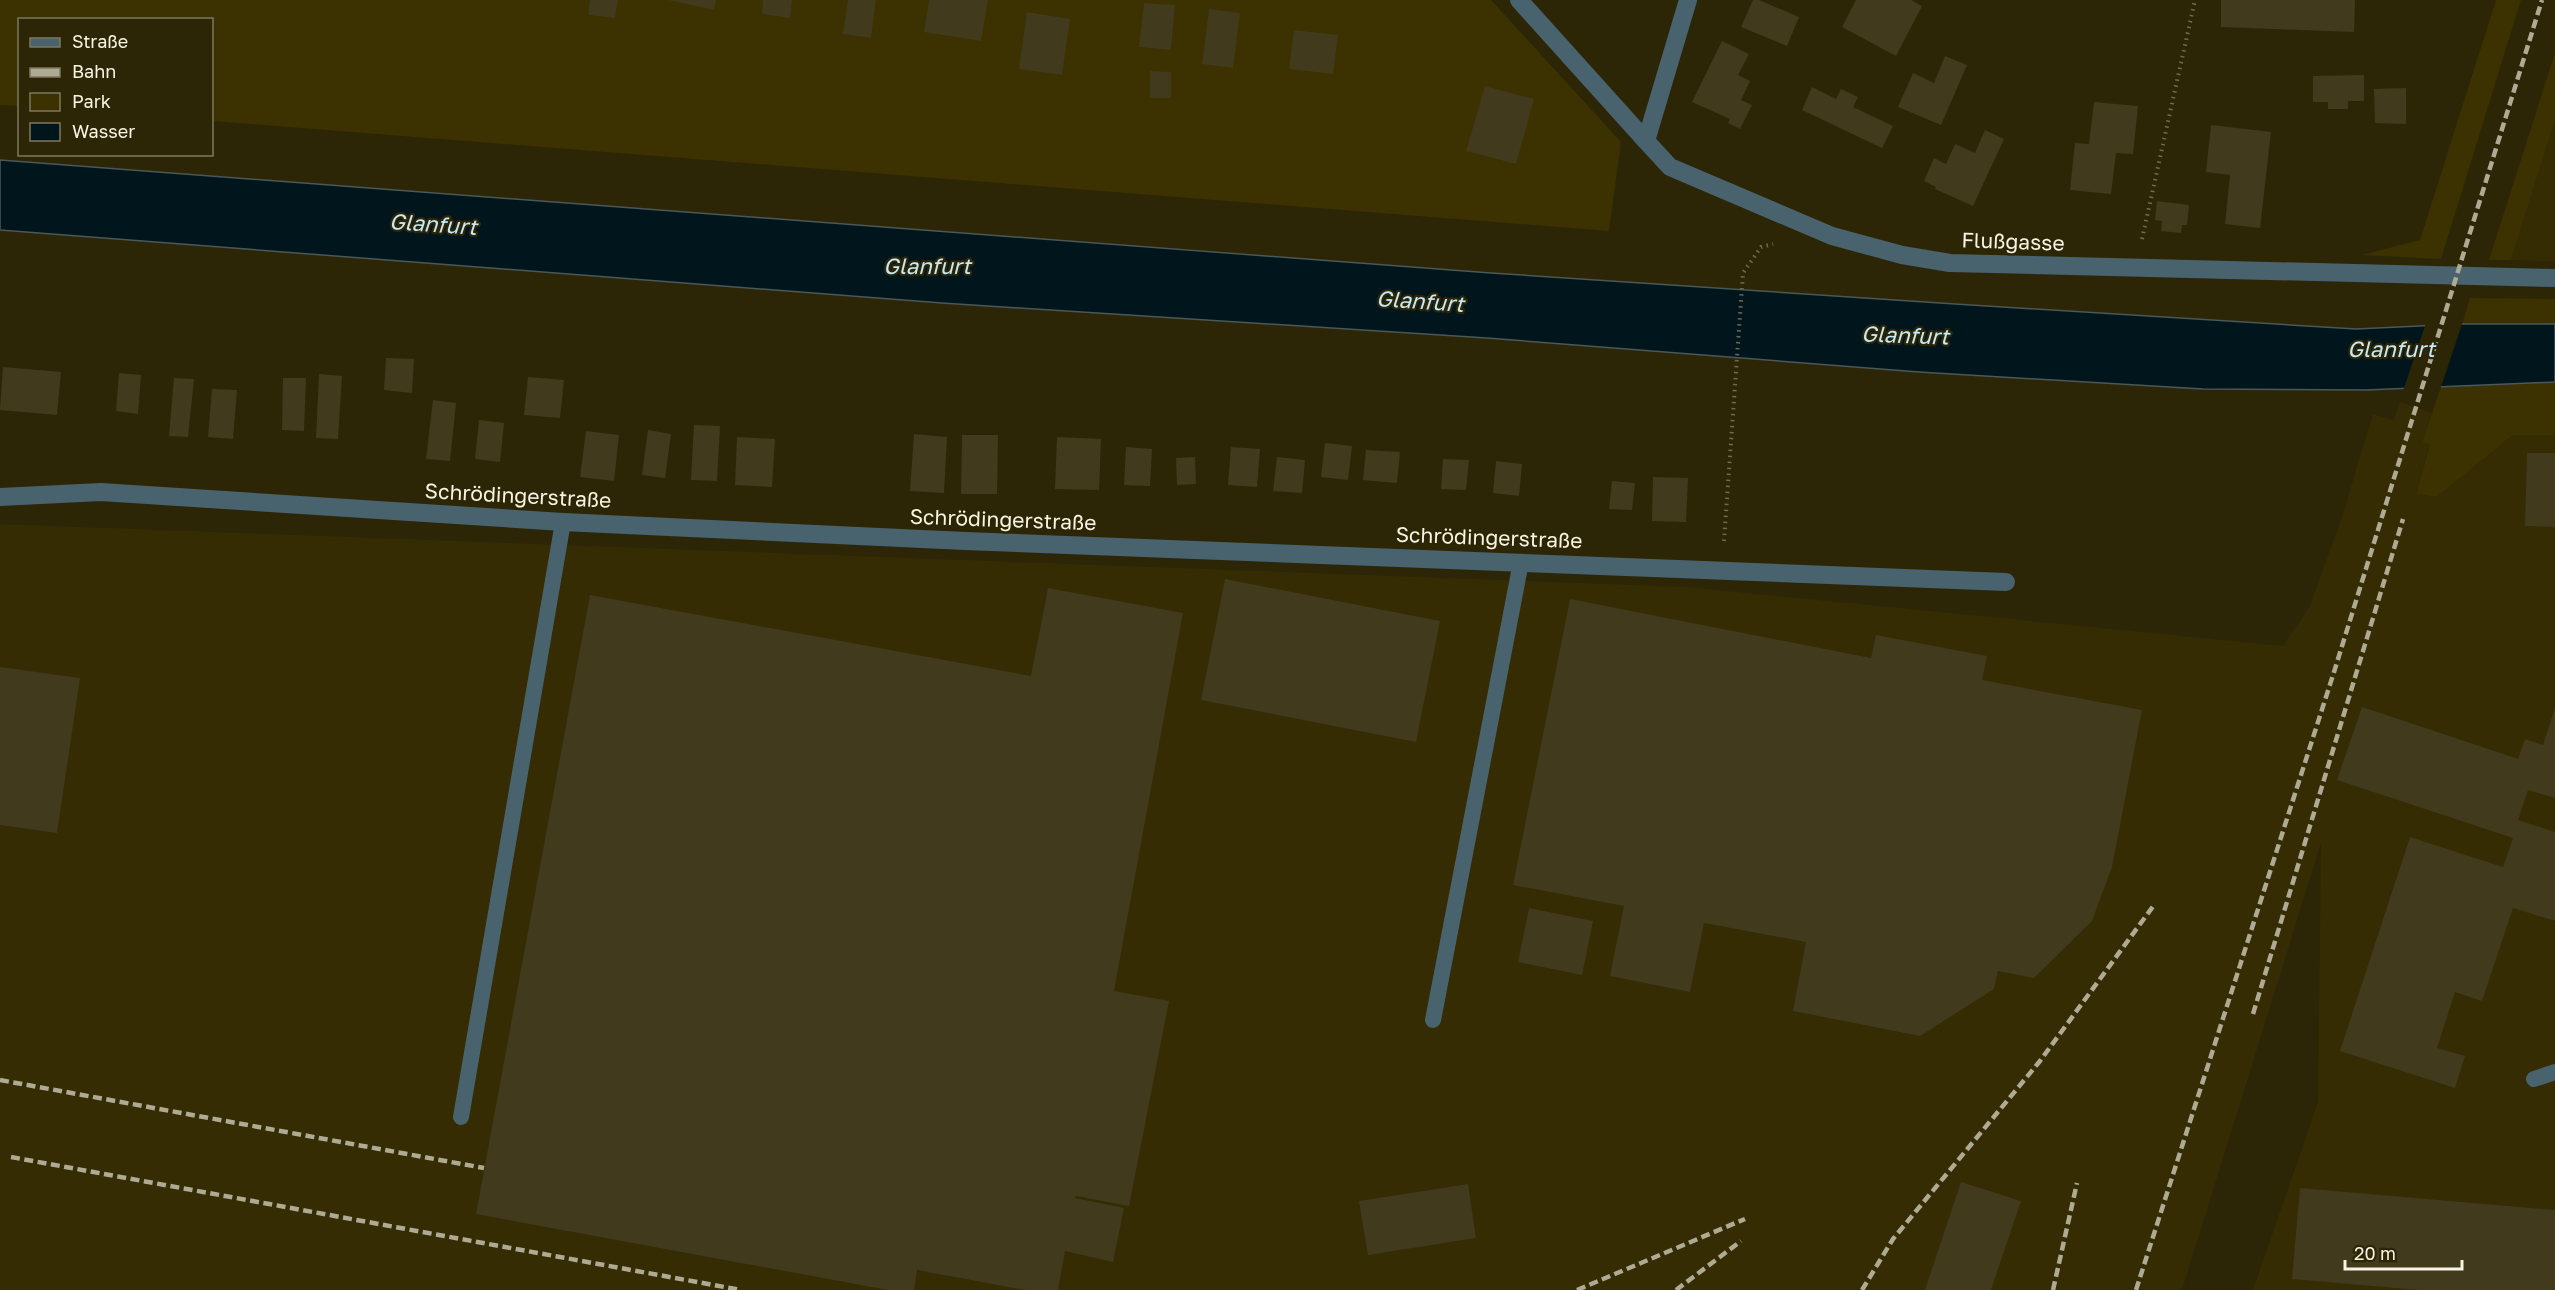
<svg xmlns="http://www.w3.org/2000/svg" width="2555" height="1290" font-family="'Golos Text',sans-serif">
<rect width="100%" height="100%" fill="#2d2606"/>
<!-- built -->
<path fill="#352c03" d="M2555,118V261L2511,260Z
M2400,402L2432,413L2422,442L2430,444L2416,494L2437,497L2513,435H2555V1290H2253L2318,1102L2321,843L2182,1290H0V524L1687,587L2283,646L2310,606L2342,517L2373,414L2394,420Z"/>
<!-- green -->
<path fill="#3b3101" d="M0,0H1491L1621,142L1609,231L212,121V20H20L19,106L0,105Z
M2496,0H2521L2441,259L2362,255L2420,240Z
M2555,53V120L2511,260H2489Z
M2470,298L2555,299V324H2462Z
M2555,382V435H2513L2437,497L2416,494L2430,445L2422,442L2441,387Z"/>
<!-- water -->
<path fill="#01151d" stroke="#4b5858" stroke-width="1.5" d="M0,160L1491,273L1955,304L2356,329L2462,324H2555V382L2366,390L2203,389L1919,372L1487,338L942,303L0,230Z"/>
<!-- pier -->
<path fill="#2d2606" d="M2463,321L2440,390L2403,391L2426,323Z"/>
<!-- building -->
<path fill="#413a1c" d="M590,0H618L615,18L588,15Z
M668,0H716L714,10Z
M763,0H792L790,18L762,14Z
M848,0H876L871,38L843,34Z
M929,0H988L981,41L924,32Z
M1753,0H1759L1799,17L1787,46L1741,27Z
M1856,0H1911L1922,6L1896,56L1842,27Z
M2221,0H2355L2354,32L2221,27Z
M1144,3L1175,5L1171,50L1139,47Z
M1209,9L1240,13L1233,68L1202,64Z
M1027,12L1070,19L1062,75L1019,69Z
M1294,30L1338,35L1333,74L1289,69Z
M1722,41L1749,54L1738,75L1750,81L1741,100L1752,105L1740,129L1728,123L1730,119L1692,102Z
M1945,56L1967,65L1941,125L1898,107L1913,73L1934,83Z
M1150,71L1171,72V98H1150Z
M2364,75V101H2348V109H2328V102H2313V76Z
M1485,86L1534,99L1516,164L1466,151Z
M1812,87L1836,99L1841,89L1858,97L1853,107L1893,126L1882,148L1802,110Z
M2406,88V124L2375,123L2374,89Z
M2094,102L2138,106L2133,154L2116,153L2111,194L2070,190L2075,143L2089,144Z
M2211,125L2271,132L2260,228L2225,224L2230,175L2206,172Z
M1985,130L2004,139L1973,206L1935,189L1936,187L1924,181L1934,158L1946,164L1955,144L1975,153Z
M2157,201L2189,205L2187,225H2182L2181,233L2161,231L2162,221L2155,220Z
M386,358L414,359L412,393L384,390Z
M3,367L61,372L57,415L0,410Z
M119,373L141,375L138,414L116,411Z
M319,374L342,376L338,439L316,438Z
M528,377L564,380L560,418L524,415Z
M174,378L194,379L188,437L169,436Z
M283,378H306L304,431L282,430Z
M212,389L237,390L233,439L208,437Z
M433,400L456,403L450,461L426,459Z
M479,420L504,423L500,462L475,459Z
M694,425L720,426L717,481L691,480Z
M648,430L671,434L665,478L642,475Z
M586,431L619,435L614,481L580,477Z
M914,434L947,437L944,493L910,491Z
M962,435H998L997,494H961Z
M737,437L775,439L772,487L735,485Z
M1057,437L1101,439L1099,490L1055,489Z
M1325,443L1352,446L1348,480L1321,477Z
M1126,447L1152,449L1150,486L1124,485Z
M1231,447L1260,449L1257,487L1228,485Z
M1366,450L1400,452L1397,483L1363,480Z
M2527,453H2555V527L2525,526Z
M1195,457L1196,484L1177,485L1176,458Z
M1277,457L1305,460L1302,493L1273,491Z
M1443,459L1469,460L1466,490L1441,489Z
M1496,461L1522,464L1519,496L1493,493Z
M1653,477L1688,478L1686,522L1652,521Z
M1612,481L1635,483L1632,510L1609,509Z
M1225,579L1440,621L1416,742L1201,700Z
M1048,588L1183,613L1114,991L1169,1001L1129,1206L1076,1196L1075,1198L1124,1208L1113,1262L1065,1251L1058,1290H1025L917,1270L914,1290H888L476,1214L590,595L1031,676Z
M1570,599L1871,658L1876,635L1987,656L1982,680L2142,710L2112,867L2092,921L2034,978L1998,971L1994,989L1920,1036L1793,1011L1806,942L1704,923L1690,992L1610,976L1624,906L1513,885Z
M0,667L80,678L57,833L0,825Z
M2362,707L2518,759L2525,739L2543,745L2555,708V798L2528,790L2518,820L2555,832V921L2513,908L2482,1001L2455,992L2437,1048L2465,1056L2455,1088L2340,1051L2410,837L2503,867L2513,838L2337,780Z
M1529,908L1593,921L1582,975L1518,962Z
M1961,1182L2021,1201L1991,1290H1925Z
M1468,1184L1476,1238L1368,1255L1359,1201Z
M2300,1188L2555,1210V1290H2418L2292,1279Z"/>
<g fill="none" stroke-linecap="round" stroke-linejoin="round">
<!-- path -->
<path stroke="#706a4f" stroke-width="4" stroke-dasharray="1.5 4.5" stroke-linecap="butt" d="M2142,239L2195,0
M1724,541L1743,273L1761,247L1773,244"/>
<!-- lane -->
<path stroke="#48636e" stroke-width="16" d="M1433,1020L1521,562
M2534,1079L2555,1072
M461,1117L563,522"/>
<!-- street -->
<path stroke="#48636e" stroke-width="18" d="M1519,0L1646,141
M1688,0L1646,141L1670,167L1832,236L1902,255L1950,263L2555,278
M0,497L101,492L563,522L965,541L2006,582"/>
<!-- rail -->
<path stroke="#afaa93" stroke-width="4.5" stroke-dasharray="9 4.5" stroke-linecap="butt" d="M2253,1014L2403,519
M0,1080L484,1168
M11,1157L741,1290
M1577,1290L1745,1219
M1676,1290L1741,1241
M1862,1290L1893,1239L2040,1061L2154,905
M2053,1290L2077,1183
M2136,1290L2334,672L2542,0"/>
</g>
<g text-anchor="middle" stroke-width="4.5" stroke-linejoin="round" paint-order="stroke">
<!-- street labels -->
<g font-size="21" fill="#f8f4e3" stroke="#2d2606">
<text transform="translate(2013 242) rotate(2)" y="7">Flußgasse</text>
<text transform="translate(518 496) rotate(3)" y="7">Schrödingerstraße</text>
<text transform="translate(1003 520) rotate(2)" y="7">Schrödingerstraße</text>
<text transform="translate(1489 538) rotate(2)" y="7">Schrödingerstraße</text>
</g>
<!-- water labels -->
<g font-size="22" font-style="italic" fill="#c5eafa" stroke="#2d2606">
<text transform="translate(433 224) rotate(4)" y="8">Glanfurt</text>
<text x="927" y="274">Glanfurt</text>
<text transform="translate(1420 301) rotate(4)" y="8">Glanfurt</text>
<text transform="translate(1905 335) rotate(2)" y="8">Glanfurt</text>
<text x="2391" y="357">Glanfurt</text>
</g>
</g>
<!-- legend -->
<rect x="18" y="18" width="195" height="138" fill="#2d2606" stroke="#7e785e" stroke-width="1.5"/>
<rect x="30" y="38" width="30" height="9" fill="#48636e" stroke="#7e785e" stroke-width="1.5"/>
<text x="72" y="48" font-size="18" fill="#f8f4e3">Straße</text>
<rect x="30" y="68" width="30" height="9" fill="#afaa93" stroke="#7e785e" stroke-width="1.5"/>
<text x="72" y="78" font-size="18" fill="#f8f4e3">Bahn</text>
<rect x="30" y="93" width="30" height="18" fill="#3b3101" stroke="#7e785e" stroke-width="1.5"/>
<text x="72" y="108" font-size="18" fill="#f8f4e3">Park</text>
<rect x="30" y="123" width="30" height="18" fill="#01151d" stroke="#7e785e" stroke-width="1.5"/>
<text x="72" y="138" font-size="18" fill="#f8f4e3">Wasser</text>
<!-- scale -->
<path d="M2345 1260v9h117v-9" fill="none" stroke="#f8f4e3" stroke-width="3"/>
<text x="2354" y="1260" font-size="18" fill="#f8f4e3" stroke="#2d2606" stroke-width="4.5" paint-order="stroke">20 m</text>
</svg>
